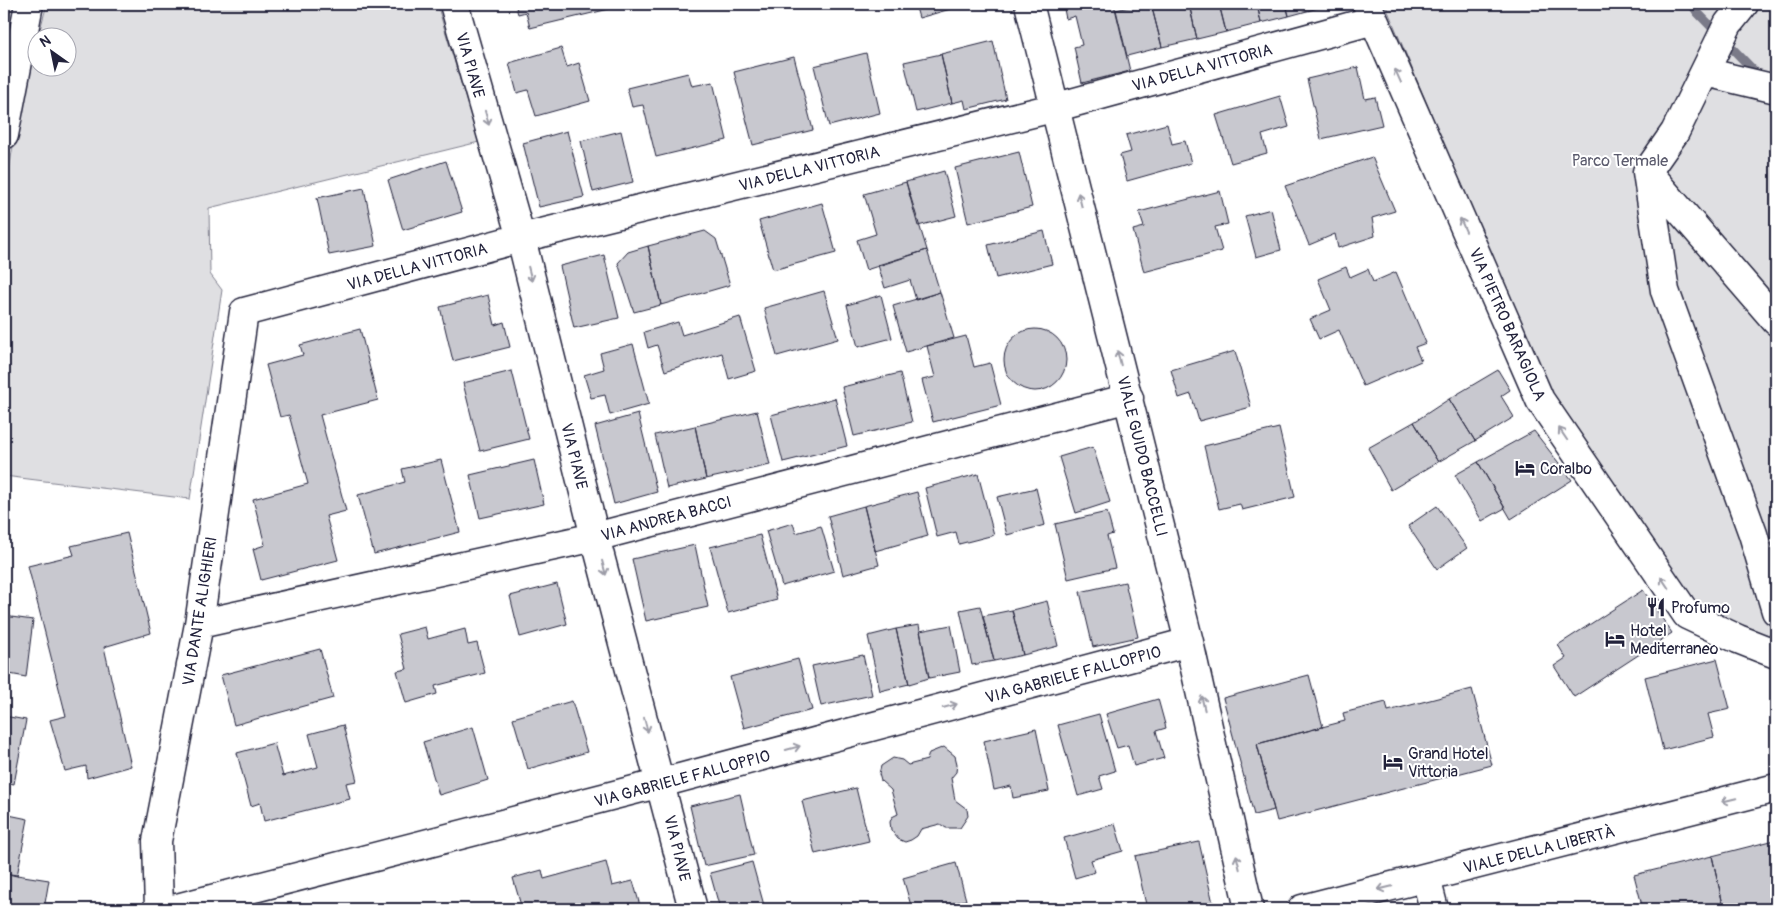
<svg xmlns="http://www.w3.org/2000/svg" width="1780" height="913" font-family="Pangolin,sans-serif">
<rect width="100%" height="100%" fill="#fff"/>
<filter id="ink" filterUnits="userSpaceOnUse"><feTurbulence type="fractalNoise" baseFrequency=".02" numOctaves="2"/><feDisplacementMap in="SourceGraphic" scale="10" xChannelSelector="R" yChannelSelector="G"/><feConvolveMatrix kernelMatrix="1 2 1 2 8 2 1 2 1" color-interpolation-filters="sRGB"/></filter>
<g filter="url(#ink)">
<!-- green -->
<path fill="#dfdfe2" stroke="#80808e" d="M47,4H437L479,142L209,208L210,274L222,290L190,499L4,476V201L19,109L37,40L38,68H68V38L38,37Z
M1385,4H1776V640L1690,602L1549,396Z"/>
<g fill="none" stroke-linecap="round" stroke-linejoin="round">
<!-- stream -->
<path stroke="#7a7a88" stroke-width="9" d="M1692,4L1697,12L1760,77"/>
</g>
<!-- building -->
<path fill="#c8c8cf" stroke="#22223b" d="M515,4H608L609,9L530,28L526,12L518,14Z
M915,4H968L919,18Z
M1063,4H1114L1130,71L1082,83L1074,47L1082,45L1075,16L1066,19Z
M1141,4H1151L1162,47L1127,56L1116,10Z
M1151,4H1189L1197,39L1162,47Z
M1189,4H1219L1226,32L1197,39Z
M1219,4H1257L1261,23L1226,32Z
M1257,4H1286L1289,16L1261,23Z
M1286,4H1329V5L1289,16Z
M993,41L1006,99L966,109L964,100L952,103L941,54Z
M561,48L567,67L579,63L590,101L536,116L528,90L517,93L509,63Z
M866,53L880,113L829,126L814,66Z
M941,54L952,103L916,112L904,62Z
M794,57L813,130L753,145L734,72Z
M1358,67L1365,99L1375,97L1382,125L1321,139L1307,79Z
M688,73L692,86L713,82L727,140L656,157L643,105L632,107L627,88Z
M1280,96L1289,127L1262,135L1267,153L1231,163L1216,115Z
M1167,124L1172,144L1185,141L1191,163L1127,181L1120,155L1131,152L1126,135Z
M567,131L584,197L539,207L523,143Z
M621,131L633,182L593,192L581,141Z
M1019,152L1032,207L968,223L955,168Z
M1372,157L1395,211L1372,218L1375,236L1338,248L1335,234L1309,245L1285,186Z
M446,161L462,212L403,230L388,180Z
M944,171L956,216L918,226L906,182Z
M906,182L927,250L866,270L857,240L876,234L864,194Z
M364,188L376,246L329,255L317,198Z
M1220,191L1228,224L1215,227L1222,251L1144,272L1133,230L1144,227L1139,212Z
M822,203L836,253L773,270L759,221Z
M1271,209L1281,250L1256,257L1245,216Z
M705,231L716,239L730,285L661,305L648,246Z
M1044,231L1052,264L996,278L988,245Z
M648,246L661,305L634,312L618,263L628,252Z
M927,250L940,292L916,300L910,280L885,288L878,265Z
M604,255L619,318L574,328L560,266Z
M1346,267L1350,277L1368,269L1373,282L1396,272L1426,343L1415,347L1421,361L1363,386L1339,330L1319,339L1310,319L1331,310L1318,279Z
M824,291L838,339L777,356L764,308Z
M940,292L954,338L906,352L893,306Z
M488,295L495,325L504,322L510,347L453,361L440,307Z
M881,295L892,338L858,347L847,305Z
M740,317L756,371L729,379L722,353L665,371L657,345L648,348L644,332L678,322L682,335Z
M1004 360a31 31 0 1 1 62 0a31 31 0 1 1-62 0Z
M360,329L378,400L320,415L346,511L326,516L338,560L261,580L253,549L265,545L253,499L308,484L289,415L280,417L266,365L303,355L300,345Z
M966,336L974,367L990,363L1001,405L933,422L922,380L935,377L927,346Z
M633,344L649,404L610,415L605,395L591,398L584,375L604,369L600,353Z
M1235,351L1251,407L1199,421L1191,394L1179,398L1171,370Z
M1498,370L1510,390L1501,396L1514,417L1475,441L1449,399Z
M512,371L529,439L480,451L463,383Z
M900,373L912,422L854,436L842,387Z
M835,398L847,446L783,462L771,415Z
M1449,399L1475,441L1438,462L1414,422Z
M757,411L770,465L706,479L695,426Z
M638,414L657,492L614,504L595,426Z
M1414,422L1438,462L1391,490L1368,448Z
M695,426L706,479L667,488L655,435Z
M1279,428L1295,497L1242,510L1240,504L1219,509L1204,446Z
M1534,431L1572,480L1511,519L1478,462Z
M1093,447L1110,502L1076,513L1059,457Z
M441,460L460,532L374,554L358,495L405,482L402,469Z
M534,460L544,504L480,518L470,475Z
M1478,462L1505,508L1482,521L1455,475Z
M978,474L994,535L959,544L956,532L937,537L925,488Z
M1036,488L1045,525L1007,535L997,497Z
M917,492L928,536L875,551L864,506Z
M864,506L879,565L843,575L828,516Z
M1437,506L1467,548L1437,569L1408,526Z
M1107,512L1113,534L1107,536L1115,568L1068,579L1055,524Z
M793,523L796,533L821,526L834,571L782,586L766,531Z
M127,533L151,633L104,647L131,766L87,778L86,766L65,771L50,720L66,716L28,566L74,555L71,546Z
M760,535L777,600L728,613L710,547Z
M695,545L708,607L646,621L632,559Z
M1125,582L1138,637L1093,647L1080,592Z
M557,584L567,624L520,637L510,596Z
M1643,590L1672,633L1574,697L1554,666L1566,658L1558,645Z
M1047,601L1058,646L1023,655L1012,610Z
M980,606L994,661L972,665L960,610Z
M1012,610L1023,655L994,661L983,616Z
M4,616L33,620L26,677L4,673Z
M919,625L929,678L909,684L896,629Z
M951,625L960,672L929,678L920,631Z
M425,627L428,639L465,629L468,645L477,643L485,673L435,686L437,694L406,703L397,671L407,669L398,634Z
M896,629L909,684L880,691L868,636Z
M320,649L333,698L234,725L221,675Z
M863,655L872,695L821,706L812,666Z
M798,659L812,710L744,728L730,677Z
M1717,659L1730,709L1708,714L1714,737L1663,750L1645,677Z
M1309,675L1323,727L1257,744L1274,810L1254,815L1223,698Z
M1472,689L1492,765L1277,821L1257,744L1345,721L1343,713L1386,702L1388,711Z
M1158,699L1166,728L1156,731L1164,758L1134,766L1128,745L1117,748L1106,714Z
M572,701L587,752L528,769L513,718Z
M1099,714L1115,771L1099,776L1103,789L1078,796L1058,725Z
M4,716L26,720L14,784L4,782Z
M343,725L357,781L346,783L350,799L264,821L260,803L251,806L237,753L274,743L283,776L318,767L309,734Z
M473,727L488,780L439,795L423,742Z
M1036,729L1049,791L1013,798L1011,786L994,790L984,741Z
M944,747L955,756L957,764L956,772L951,778L955,800L967,809L968,816L960,828H946L940,824L921,829L917,836L911,840L905,842L898,839L891,830L890,822L892,817L898,814L891,790L881,781L879,774L881,766L893,758L902,760L908,765L927,760L929,753Z
M856,788L869,841L815,854L802,801Z
M740,794L754,855L704,866L690,806Z
M4,814L28,819L17,876L4,873Z
M1115,824L1123,851L1091,860L1095,872L1075,878L1064,838Z
M1775,840L1776,904L1758,909H1724L1712,856Z
M1199,842L1213,903L1186,909H1147L1135,856Z
M1712,856L1724,909H1643L1634,875Z
M606,862L612,886L633,881L641,909H522L513,878L542,870L544,879Z
M752,862L765,909H720L710,873Z
M956,863L966,900L933,909H912L903,878Z
M4,873L49,880L44,909H4Z
M377,904L378,909H358Z
M1776,904V909H1758Z"/>
<g fill="none" stroke-linecap="round" stroke-linejoin="round">
<defs>
<path id="street" d="M454,4L521,238L595,537L693,909
M1029,4L1189,642L1249,909
M1367,4L1540,400L1687,615L1738,639L1776,654
M1744,4L1728,24L1675,132L1647,172L1776,321
M1705,72L1776,89
M1647,172L1665,291L1753,534L1776,611
M199,624L595,537L1129,398
M1426,878L1434,909
M159,909L157,841L199,624L244,312L521,238L1057,107L1374,20
M173,909L661,783L1189,642
M1302,909L1776,788"/>
<path id="secondary" d="M4,135L29,4"/>
</defs>
<!-- street casing -->
<use href="#street" stroke="#22223b" stroke-width="31"/>
<!-- secondary casing -->
<use href="#secondary" stroke="#22223b" stroke-width="31"/>
<!-- street -->
<use href="#street" stroke="#fff" stroke-width="28"/>
<!-- secondary -->
<use href="#secondary" stroke="#fff" stroke-width="28"/>
</g>
<!-- one-way arrows -->
<defs><path id="oneway-shaft" d="M-6 0H5M1.5-3L5.5 0L1.5 3" fill="none" stroke-width="1.6" stroke-linecap="round" stroke-linejoin="round" transform="scale(1.25)"/></defs>
<g stroke="#9c9ca7">
<use href="#oneway-shaft" transform="translate(1398 76) rotate(-114)"/>
<use href="#oneway-shaft" transform="translate(487 118) rotate(74)"/>
<use href="#oneway-shaft" transform="translate(1080 200) rotate(-104)"/>
<use href="#oneway-shaft" transform="translate(1463 225) rotate(-114)"/>
<use href="#oneway-shaft" transform="translate(530 274) rotate(76)"/>
<use href="#oneway-shaft" transform="translate(1119 358) rotate(-104)"/>
<use href="#oneway-shaft" transform="translate(1563 434) rotate(-124)"/>
<use href="#oneway-shaft" transform="translate(604 568) rotate(75)"/>
<use href="#oneway-shaft" transform="translate(1665 583) rotate(-124)"/>
<use href="#oneway-shaft" transform="translate(1203 703) rotate(-103)"/>
<use href="#oneway-shaft" transform="translate(950 706) rotate(-15)"/>
<use href="#oneway-shaft" transform="translate(646 725) rotate(75)"/>
<use href="#oneway-shaft" transform="translate(793 748) rotate(-15)"/>
<use href="#oneway-shaft" transform="translate(1729 800) rotate(166)"/>
<use href="#oneway-shaft" transform="translate(1238 862) rotate(-103)"/>
<use href="#oneway-shaft" transform="translate(1385 888) rotate(166)"/>
</g>
</g>
<!-- icons -->
<defs>
<symbol id="hotel-bare" viewBox="-9 -9 18 18"><path d="M-6-4.5h1.5V1H6V5H4.5V3h-9V5H-6ZM-4 0a1.8 1.8 0 1 1 3.6 0ZM.5 0V-2.5h3Q6-2.5 6 0Z" fill="#22223b" stroke="#fff" stroke-width="2.5" paint-order="stroke"/></symbol>
<symbol id="restaurant-bare" viewBox="-9 -9 18 18"><path d="M-5-6h1v4h1v-4h1v4h1v-4h1v5L-1.5 .5V6h-2V.5L-5-1ZM5-6V6H3V1.5H1.5Q1.5-4 5-6Z" fill="#22223b" stroke="#fff" stroke-width="2.5" paint-order="stroke"/></symbol>
</defs>
<g fill-rule="evenodd">
<use href="#hotel-bare" x="1511" y="454" width="28" height="28"/>
<use href="#restaurant-bare" x="1642" y="593" width="28" height="28"/>
<use href="#hotel-bare" x="1601" y="625" width="28" height="28"/>
<use href="#hotel-bare" x="1379" y="748" width="28" height="28"/>
</g>
<g text-anchor="middle" stroke-width="4" stroke-linejoin="round" paint-order="stroke">
<!-- street labels -->
<g font-size="16" fill="#22223b" stroke="#fff">
<text transform="translate(471 65) rotate(74)" y="6">VIA PIAVE</text>
<text transform="translate(1202 67) rotate(-15)" y="6">VIA DELLA VITTORIA</text>
<text transform="translate(809 168) rotate(-14)" y="6">VIA DELLA VITTORIA</text>
<text transform="translate(417 266) rotate(-15)" y="6">VIA DELLA VITTORIA</text>
<text transform="translate(1508 324) rotate(66)" y="6">VIA PIETRO BARAGIOLA</text>
<text transform="translate(575 456) rotate(76)" y="6">VIA PIAVE</text>
<text transform="translate(1143 456) rotate(76)" y="6">VIALE GUIDO BACCELLI</text>
<text transform="translate(666 518) rotate(-15)" y="6">VIA ANDREA BACCI</text>
<text transform="translate(199 611) rotate(-81)" y="6">VIA DANTE ALIGHIERI</text>
<text transform="translate(1073 674) rotate(-15)" y="6">VIA GABRIELE FALLOPPIO</text>
<text transform="translate(682 778) rotate(-15)" y="6">VIA GABRIELE FALLOPPIO</text>
<text transform="translate(678 848) rotate(76)" y="6">VIA PIAVE</text>
<text transform="translate(1539 849) rotate(-14)" y="6">VIALE DELLA LIBERTÀ</text>
</g>
<!-- park labels -->
<g font-size="16" fill="#5b5b6d" stroke="#fff">
<text x="1620" y="166">Parco Termale</text>
</g>
<!-- poi labels -->
<g font-size="16" fill="#22223b" stroke="#fff" text-anchor="start">
<text x="1540" y="474">Coralbo</text>
<text x="1671" y="613">Profumo</text>
<text x="1630" y="636">Hotel<tspan x="1630" dy="18">Mediterraneo</tspan></text>
<text x="1408" y="759">Grand Hotel<tspan x="1408" dy="18">Vittoria</tspan></text>
</g>
</g>
<!-- margin -->
<rect width="1780" height="913" fill="none" stroke="#fff" stroke-width="20"/>
<rect x="10" y="10" width="1760" height="893" fill="none" stroke="#22223b" stroke-width="2" filter="url(#ink)"/>
<!-- north arrow -->
<g transform="translate(52 52) rotate(327)"><circle r="24" fill="#ffffff" stroke="#a7a7b1"/>
<path d="M0-4L9 19L0 12L-9 19Z" fill="#22223b"/>
<text y="-8" font-size="14" font-weight="bold" text-anchor="middle" fill="#22223b">N</text>
</g>
</svg>
